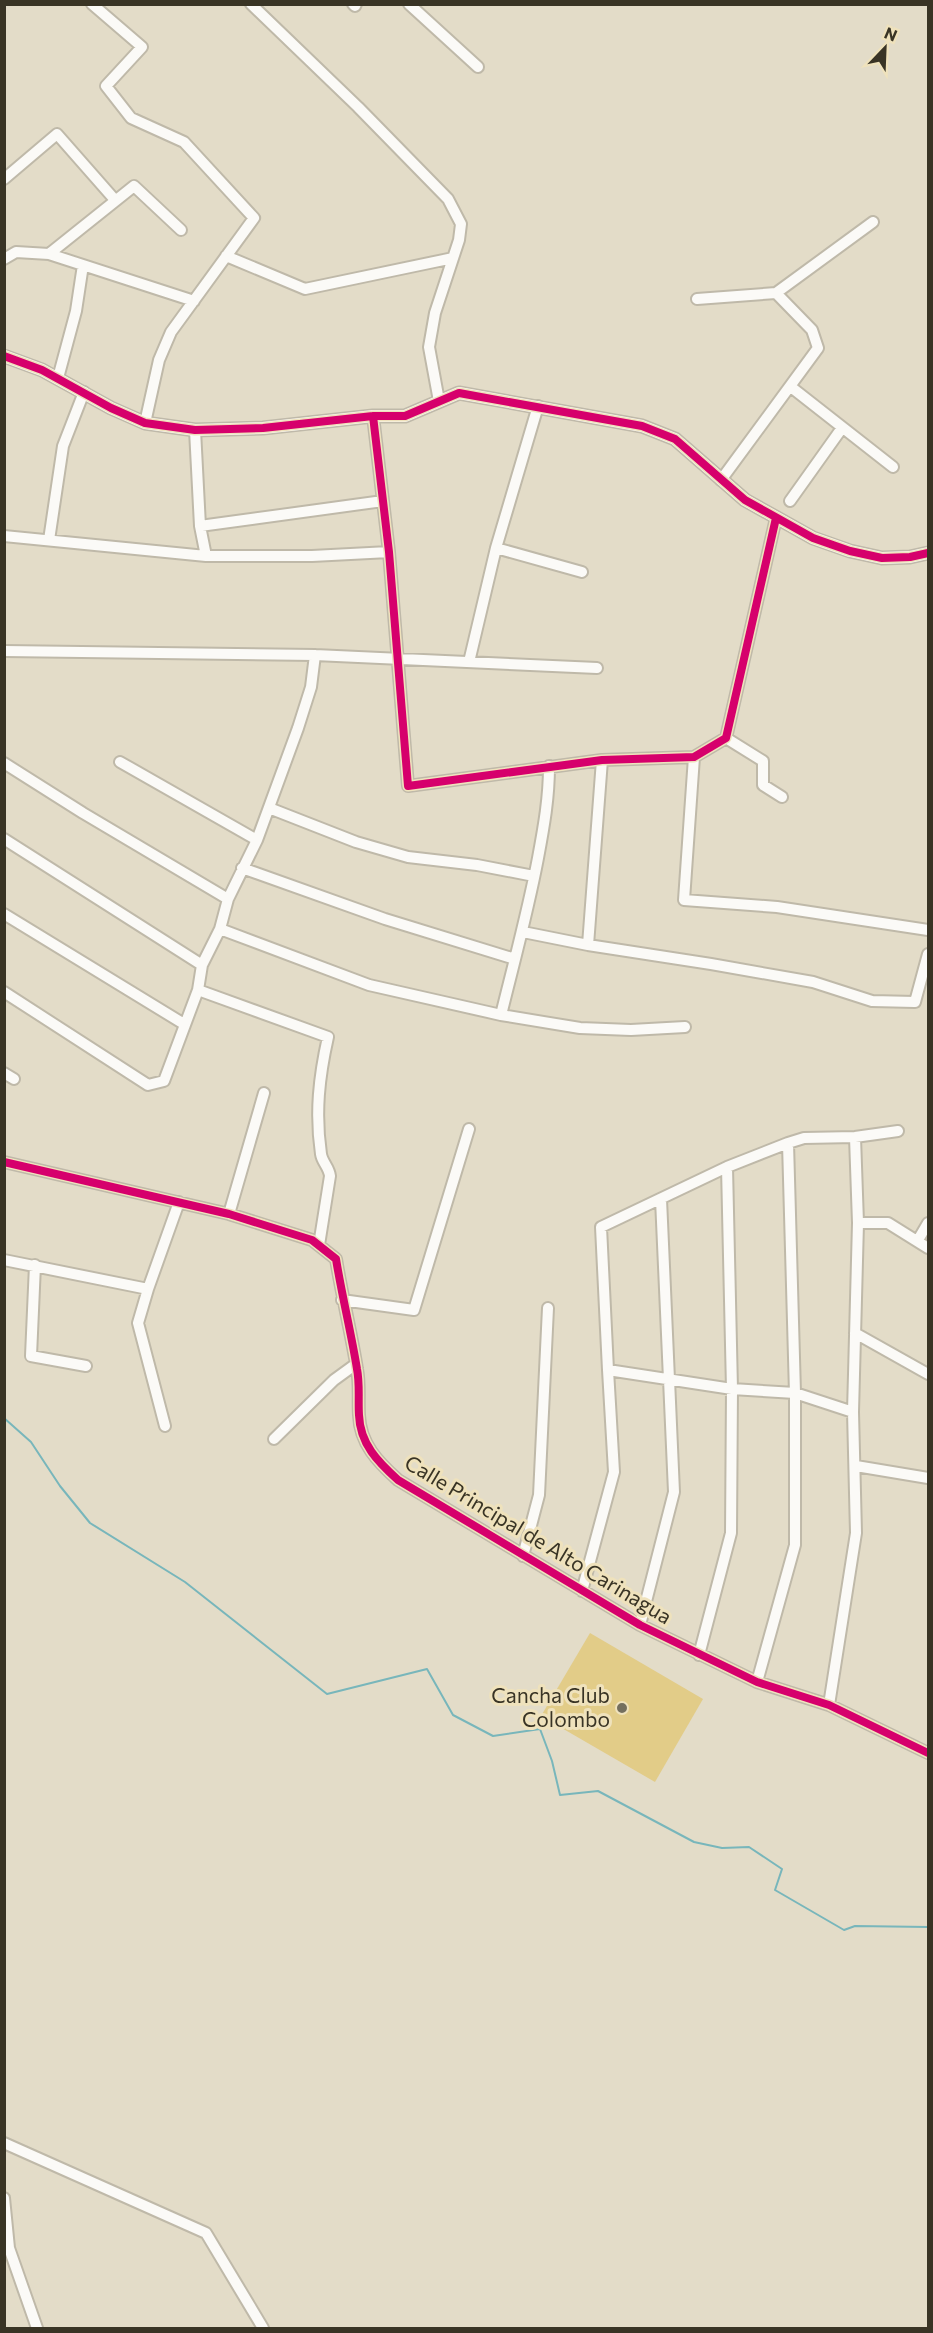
<svg xmlns="http://www.w3.org/2000/svg" width="933" height="2333" font-family="Commissioner,sans-serif">
<rect width="100%" height="100%" fill="#e3dcc8"/>
<!-- green -->
<path fill="#e2cc88" d="M590,1633L703,1699L655,1782L541,1716Z"/>
<g fill="none" stroke-linecap="round" stroke-linejoin="round">
<!-- stream -->
<path stroke="#78b6bb" stroke-width="2" d="M4,1418L31,1442L60,1486L90,1523L185,1582L327,1694L427,1669L453,1715L493,1736L540,1729L552,1761L560,1795L598,1791L694,1842L722,1848L749,1847L782,1869L775,1890L844,1930L855,1926L928,1927"/>
<defs>
<path id="minor" d="M92,4L142,47L106,86L131,118L184,142L254,218L171,332L159,360L145,423
M251,4L358,107L448,199L461,224L459,240L435,313L429,347L439,401
M353,4L355,6L356,4
M409,4L478,67
M4,179L57,134L115,200
M49,254L134,186L181,230
M226,256L305,289L453,258
M4,259L16,252L49,254L194,301
M697,299L776,293
M58,378L76,311L83,265
M791,387L893,467
M373,416L389,552L408,786L602,760L694,757L726,738L776,518
M195,430L200,526L206,556
M721,480L818,348L812,330L776,293L873,222
M790,501L842,428
M200,526L383,501
M4,536L206,556H312L389,552
M49,540L63,446L84,392
M496,548L582,572
M4,651L315,655L597,668
M469,662L496,548L538,406
M726,738L763,761V785L782,797
M694,757L684,900L777,907L928,930
M120,762L257,840
M4,763L83,813L228,899
M269,808L356,842L408,857L477,865L534,876
M4,839L202,965
M242,868L385,919L515,959
M4,914L184,1024
M220,929L369,985L501,1015L580,1028L631,1030L685,1027
M523,932L588,945L711,964L813,982L872,1001L915,1002L928,954
M588,945L602,760
M198,990L328,1037C319,1077 315,1113 321,1154C322,1162 329,1167 330,1176L319,1245
M4,992L148,1085L164,1081L198,990L202,965L220,929L228,899L257,840L298,728L311,687L315,655
M501,1015C514,962 528,911 538,858C544,826 549,798 549,766
M4,1073L14,1079
M4,1162L229,1214L312,1240L336,1259C342,1296 351,1332 357,1369C360,1384 358,1400 359,1415C360,1444 378,1462 398,1480L640,1625L757,1682L829,1705L928,1753
M229,1214L264,1093
M858,1223H888L928,1248
M918,1240L928,1223
M4,1260L148,1289L179,1202
M35,1265L31,1356L86,1366
M148,1289L138,1323L165,1426
M342,1300L414,1310L469,1129
M855,1333L928,1374
M608,1370L601,1227L727,1167L788,1143L804,1138L855,1137L898,1131
M274,1439L334,1380L356,1364
M856,1466L928,1478
M523,1556L539,1495L548,1308
M582,1591L614,1472L608,1370L732,1389L795,1393L853,1412
M640,1625L674,1492L661,1199
M699,1655L731,1533L732,1389L727,1167
M757,1682L795,1545V1393L788,1143
M829,1705L856,1533L853,1412L858,1223L855,1137
M4,2143L206,2233L263,2328
M4,2198L9,2248L37,2328"/>
<path id="tertiary" d="M4,356L42,370L111,408L145,423L195,430L263,428L373,416H405L459,393L642,426L675,439L745,500L813,538L850,551L882,558L910,557L928,553"/>
</defs>
<!-- minor casing -->
<use href="#minor" stroke="#bfb9a9" stroke-width="14"/>
<!-- tertiary casing -->
<use href="#tertiary" stroke="#bfb9a9" stroke-width="15"/>
<!-- minor -->
<use href="#minor" stroke="#fbfaf7" stroke-width="10"/>
<!-- tertiary -->
<use href="#tertiary" stroke="#fbfaf7" stroke-width="12"/>
<defs>
<path id="cycleway" d="M4,356L42,370L111,408L145,423L195,430L263,428L373,416H405L459,393L642,426L675,439L745,500L813,538L850,551L882,558L910,557L928,553
M373,416L389,552L408,786L602,760L694,757L726,738L776,518
M4,1162L229,1214L312,1240L336,1259C342,1296 351,1332 357,1369C360,1384 358,1400 359,1415C360,1444 378,1462 398,1480L640,1625L757,1682L829,1705L928,1753"/>
</defs>
<!-- cycleway casing -->
<use href="#cycleway" stroke="#efe2bc" stroke-width="11"/>
<!-- cycleway -->
<use href="#cycleway" stroke="#d6006c" stroke-width="8"/>
</g>
<!-- markers -->
<circle fill="#746f5e" stroke="#efe2bc" stroke-width="2" cx="622" cy="1708" r="6"/>
<g text-anchor="middle" stroke-width="6" stroke-linejoin="round" paint-order="stroke">
<!-- street labels -->
<g font-size="21" fill="#393425" stroke="#efe2bc">
<text transform="translate(538 1540) rotate(31)" y="7">Calle Principal de Alto Carinagua</text>
</g>
<!-- poi labels -->
<g font-size="21" fill="#393425" stroke="#efe2bc" text-anchor="end">
<text x="610" y="1703">Cancha Club<tspan x="610" dy="24">Colombo</tspan></text>
</g>
</g>
<!-- border -->
<rect width="933" height="2333" fill="none" stroke="#393425" stroke-width="12"/>
<!-- north arrow -->
<g transform="translate(885 48) rotate(23)" stroke="#efe2bc" stroke-width="4.5" paint-order="stroke">
<path d="M0-4.5L10 22L0 15L-10 22Z" fill="#393425"/>
<text y="-9" font-size="16" font-weight="bold" text-anchor="middle" fill="#393425">N</text>
</g>
</svg>
